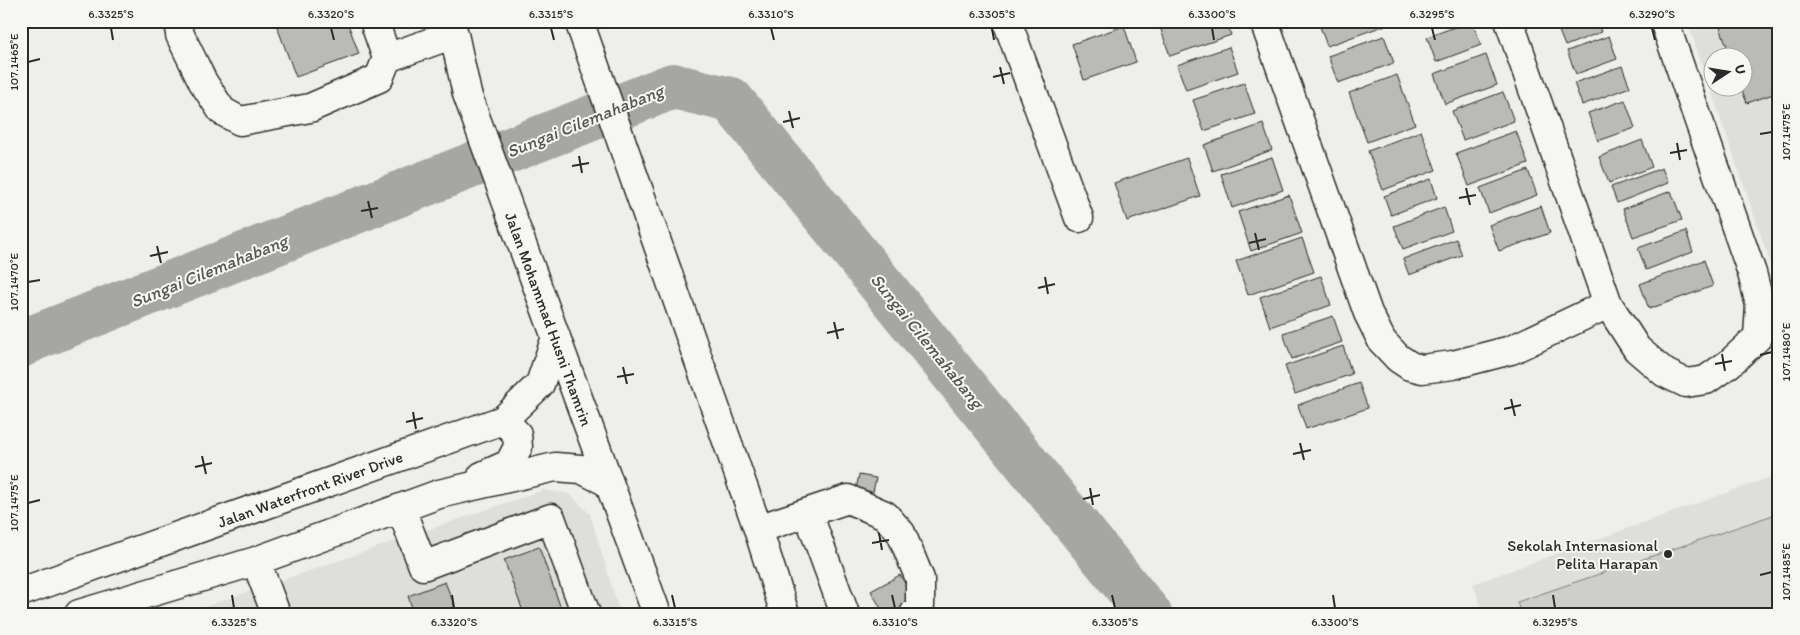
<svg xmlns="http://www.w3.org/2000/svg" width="1800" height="635" font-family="Itim,sans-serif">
<rect width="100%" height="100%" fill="#eeeeea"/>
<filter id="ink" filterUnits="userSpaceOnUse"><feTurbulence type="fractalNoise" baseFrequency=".02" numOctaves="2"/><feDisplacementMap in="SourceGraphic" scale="10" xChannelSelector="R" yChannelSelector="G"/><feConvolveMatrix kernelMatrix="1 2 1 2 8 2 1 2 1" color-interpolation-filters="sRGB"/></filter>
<g filter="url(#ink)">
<!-- built -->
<path fill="#dededb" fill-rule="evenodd" d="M1687,21H1779V288ZM1712,58H1742V88H1712Z
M1779,474V614H1484L1473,584Z
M543,490L570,494L590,514L620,614H184Z"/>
<!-- green -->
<path fill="#cececa" stroke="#7c7c7a" d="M1779,513V614H1521L1517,602Z"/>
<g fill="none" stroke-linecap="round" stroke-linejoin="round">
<!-- river -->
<path stroke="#a6a6a3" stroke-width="46" d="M21,345L36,337L673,86L731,100L1149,614"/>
</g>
<!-- building -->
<path fill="#babab7" stroke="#2b2b2b" d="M282,21H347L359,54L296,77L276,24Z
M1158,21H1227L1231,35L1170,56Z
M1318,21H1384L1386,25L1327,46Z
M1472,21L1481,45L1436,62L1427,37Z
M1555,21H1597L1601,32L1565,46Z
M1718,21H1779V92L1747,103L1741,88L1742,58H1731Z
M1124,26L1136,62L1084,80L1072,44Z
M1384,36L1394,63L1338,83L1328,56Z
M1609,36L1617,59L1576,74L1567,51Z
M1229,47L1238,72L1186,90L1177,65Z
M1486,55L1497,85L1445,104L1434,74Z
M1622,66L1630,87L1582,105L1574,83Z
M1397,75L1415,124L1367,142L1349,93Z
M1244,83L1255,114L1204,131L1193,100Z
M1503,92L1514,121L1463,140L1452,111Z
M1625,100L1635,128L1598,141L1588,113Z
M1263,124L1272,150L1213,171L1204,145Z
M1421,131L1436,170L1383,190L1368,151Z
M1516,131L1528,164L1469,186L1456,153Z
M1642,140L1652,167L1609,183L1599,157Z
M1272,157L1283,190L1232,208L1221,174Z
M1187,158L1200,196L1127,221L1114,183Z
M1662,168L1668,183L1617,203L1611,187Z
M1528,170L1537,195L1489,213L1480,188Z
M1431,179L1437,198L1391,215L1384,196Z
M1671,191L1682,220L1633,237L1623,209Z
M1289,195L1302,233L1251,251L1238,212Z
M1541,206L1550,233L1499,251L1489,225Z
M1444,207L1452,231L1403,249L1394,226Z
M1686,231L1693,252L1646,270L1638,248Z
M1302,238L1314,272L1248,295L1236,261Z
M1456,239L1462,255L1409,275L1403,259Z
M1704,260L1713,286L1649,309L1640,284Z
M1321,276L1331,305L1270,327L1260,297Z
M1333,316L1342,342L1292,359L1283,333Z
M1343,346L1352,374L1295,394L1285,366Z
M1359,383L1368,408L1306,429L1298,405Z
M859,475L876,478L873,492L856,489Z
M539,547L563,614H524L504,560Z
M900,575L916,602L911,614H884L871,591Z
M445,582L455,607L437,614H414L408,596Z"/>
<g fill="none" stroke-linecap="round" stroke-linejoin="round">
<defs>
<path id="minor" d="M450,21L454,34L467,94L657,614
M579,21L758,529L785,614
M1007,21L1079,218
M1264,21L1368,313L1382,341L1398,358L1410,366L1422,369L1453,365L1511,350L1608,304
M1509,21L1608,304L1637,349L1665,373L1686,383L1706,380L1730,363L1758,337L1760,305L1752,273L1664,21
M180,35L203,82L222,111L240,121L310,108L379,78L387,58L374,21
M387,58L454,34
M482,476L509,464L518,447L517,434L503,420
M401,509L423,566L551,518L586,614
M808,513L845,614
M758,529L848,499L885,515L901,533L920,579V606L914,614
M256,561L276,614
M21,592L503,420L540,384L556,337
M79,614L256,561L439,494L555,467L581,469L609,483"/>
</defs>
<!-- minor casing -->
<use href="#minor" stroke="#2b2b2b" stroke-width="31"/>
<!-- minor -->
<use href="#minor" stroke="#f6f6f2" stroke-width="28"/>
</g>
</g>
<!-- ticks -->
<path fill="none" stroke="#2b2b2b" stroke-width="2" d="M111,28L113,40M331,28L334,40M551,28L554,40M771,28L774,40M992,28L994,40M1212,28L1214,40M1432,28L1435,40M1652,28L1655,40M28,62L40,59M1000,67L1004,84M993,77L1010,73M789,111L793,128M783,122L800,118M1760,134L1772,132M1677,143L1680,160M1670,153L1687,150M579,156L582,173M572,166L589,163M1466,188L1470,205M1459,198L1476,195M368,201L372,218M361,211L378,208M1255,233L1259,250M1249,243L1266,239M157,246L161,263M150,256L168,252M1045,277L1048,294M28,282L40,280M1038,288L1055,284M834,322L838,339M827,333L844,329M1722,354L1725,371M1760,355L1772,352M1715,364L1732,361M623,367L627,384M617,377L634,374M1511,399L1515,416M1504,409L1521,405M413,412L416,429M406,422L423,418M1300,443L1304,460M1293,454L1311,450M202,456L206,474M195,467L212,463M1090,488L1093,505M1083,499L1100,495M28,503L40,500M879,533L882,550M872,543L889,540M1760,575L1772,572M232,595L234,608M452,595L454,608M672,595L675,608M892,595L895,608M1112,595L1115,608M1333,595L1335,608M1553,595L1555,608"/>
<!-- markers -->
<circle fill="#2b2b2b" stroke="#f6f6f2" stroke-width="2" cx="1668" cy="554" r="5"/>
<g text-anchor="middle" stroke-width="4" stroke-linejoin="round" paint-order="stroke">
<!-- street labels -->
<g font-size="16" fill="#2b2b2b" stroke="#f6f6f2">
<text transform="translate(549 319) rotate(70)" y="6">Jalan Mohammad Husni Thamrin</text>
<text transform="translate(310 489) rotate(-20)" y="6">Jalan Waterfront River Drive</text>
</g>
<!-- poi labels -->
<g font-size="16" fill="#2b2b2b" stroke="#f6f6f2" text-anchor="end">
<text x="1658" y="551">Sekolah Internasional<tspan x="1658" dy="18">Pelita Harapan</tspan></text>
</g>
<!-- water labels -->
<g font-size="18" font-style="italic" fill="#565655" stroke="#f6f6f2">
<text transform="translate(585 121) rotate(-22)" y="6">Sungai Cilemahabang</text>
<text transform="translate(209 271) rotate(-22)" y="6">Sungai Cilemahabang</text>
<text transform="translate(927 341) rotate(51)" y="6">Sungai Cilemahabang</text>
</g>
</g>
<!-- margin -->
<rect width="1800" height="635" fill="none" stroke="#f6f6f2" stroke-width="55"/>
<!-- north arrow -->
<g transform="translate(1728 72) rotate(78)"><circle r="24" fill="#f6f6f2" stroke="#a5a5a2"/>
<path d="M0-4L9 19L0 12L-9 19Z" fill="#2b2b2b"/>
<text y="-8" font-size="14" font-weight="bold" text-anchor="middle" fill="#2b2b2b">U</text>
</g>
<rect x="28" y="28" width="1744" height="580" fill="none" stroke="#2b2b2b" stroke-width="2"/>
<g font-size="12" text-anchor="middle" fill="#2b2b2b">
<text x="111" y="18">6.3325°S</text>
<text x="331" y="18">6.3320°S</text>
<text x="551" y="18">6.3315°S</text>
<text x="771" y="18">6.3310°S</text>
<text x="992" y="18">6.3305°S</text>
<text x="1212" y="18">6.3300°S</text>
<text x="1432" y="18">6.3295°S</text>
<text x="1652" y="18">6.3290°S</text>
<text transform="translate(14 62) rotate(-90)" y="4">107.1465°E</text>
<text transform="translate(1786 132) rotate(-90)" y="4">107.1475°E</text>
<text transform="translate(14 282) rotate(-90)" y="4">107.1470°E</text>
<text transform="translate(1786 352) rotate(-90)" y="4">107.1480°E</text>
<text transform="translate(14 503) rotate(-90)" y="4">107.1475°E</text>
<text transform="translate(1786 572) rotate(-90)" y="4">107.1485°E</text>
<text x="234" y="626">6.3325°S</text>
<text x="454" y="626">6.3320°S</text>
<text x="675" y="626">6.3315°S</text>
<text x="895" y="626">6.3310°S</text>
<text x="1115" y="626">6.3305°S</text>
<text x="1335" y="626">6.3300°S</text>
<text x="1555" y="626">6.3295°S</text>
</g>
</svg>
